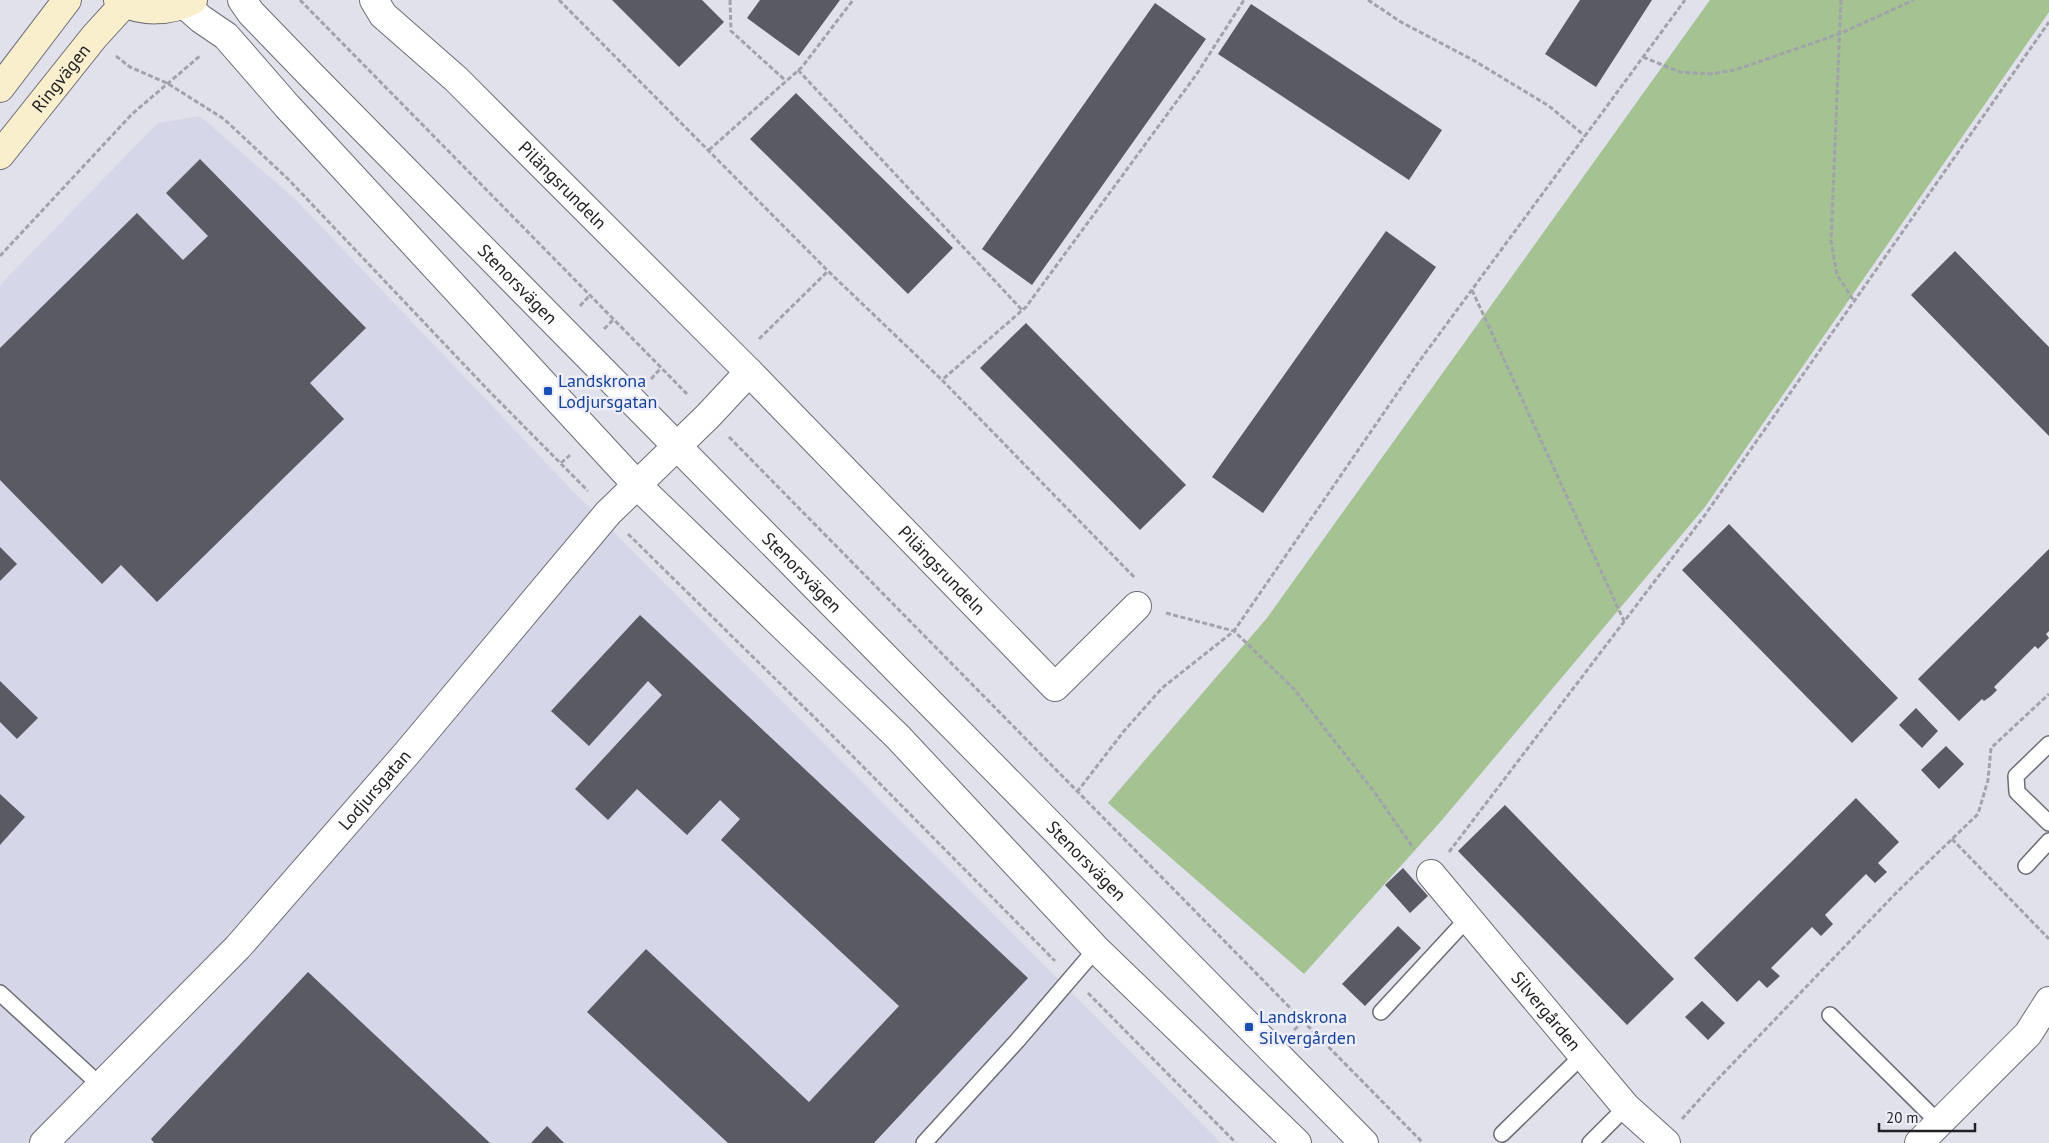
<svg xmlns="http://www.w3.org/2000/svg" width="2049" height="1143" font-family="'PT Sans',sans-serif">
<rect width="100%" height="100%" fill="#e1e1ec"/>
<!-- built -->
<path fill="#d6d6e9" d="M200,116L296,200L572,490L1221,1143H0V285L158,123Z"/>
<!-- green -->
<path fill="#a4c292" d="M1710,0H2049V12L1705,507L1442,820L1304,974L1108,803L1267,618Z"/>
<!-- building -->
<path fill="#5a5a64" d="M612,0H702L724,22L679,67Z
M760,0H840L799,56L747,18Z
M1580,0H1652L1596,87L1545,54Z
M1155,3L1206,39L1032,285L982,249Z
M1251,4L1442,130L1409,180L1218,54Z
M796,93L953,248L908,294L750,139Z
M200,159L366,328L310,383L344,419L157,602L121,565L102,584L0,480V348L137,213L183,260L208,236L166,193Z
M1386,231L1436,267L1263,513L1212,477Z
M1955,251L2049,347V436L1911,295Z
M1026,323L1186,485L1140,530L980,368Z
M1729,524L1898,698L1852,743L1682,570Z
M0,547L17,564L0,581Z
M2049,549V631L2046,634L2049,638L2038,649L2035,646L1994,687L1997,690L1991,696L1984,701L1982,699L1959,721L1918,679Z
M640,615L1028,978L874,1143H728L587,1012L646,949L809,1102L899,1006L721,840L740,819L720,800L687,835L637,789L608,820L575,789L662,695L648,681L589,746L551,711Z
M0,681L38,718L17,739L0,722Z
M1916,708L1938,731L1922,748L1899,725Z
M1946,746L1964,764L1939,789L1921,770Z
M0,794L25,817L0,845Z
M1856,798L1899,842L1878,863L1887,872L1875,883L1866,874L1825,915L1833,924L1821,936L1812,927L1771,968L1780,976L1767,988L1759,980L1737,1002L1694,958Z
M1505,805L1674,979L1627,1025L1458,851Z
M1403,868L1428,896L1410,913L1385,885Z
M1398,926L1421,948L1365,1006L1342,984Z
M308,972L490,1143H154L151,1139Z
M1702,1001L1725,1023L1708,1040L1685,1017Z
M547,1126L564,1143H531Z"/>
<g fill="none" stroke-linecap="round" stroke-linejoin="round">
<defs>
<path id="service" d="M2049,744L2016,776L2017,792L2049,823
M2026,866L2049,841
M0,993L101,1086
M1381,1012L1468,918
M1830,1015L1939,1123
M1502,1134L1583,1055
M924,1143L1017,1041L1096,949
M1590,1143L1626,1107"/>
<g id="minor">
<path id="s1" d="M374,0L383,15L456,79L749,372"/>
<path id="s2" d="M1431,874L1626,1107L1666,1143"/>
<path id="s3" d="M44,1143L238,947L407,753L608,513L708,416L749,372L1055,687L1137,606"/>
<path d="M1919,1143L2028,1034L2049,1001"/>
</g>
<g id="tertiary">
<path id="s4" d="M242,0L251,13L310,74L1364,1143"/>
<path d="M185,5L201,19L226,36L287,106L637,485L898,737L1096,949L1297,1143"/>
</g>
<g id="secondary">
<path d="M118,0C142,13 170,12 193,0"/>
<path d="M0,88L67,0"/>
<path id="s5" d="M0,155L94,37L124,4"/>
</g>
</defs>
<!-- service casing -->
<use href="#service" stroke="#6c6c76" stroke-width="18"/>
<!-- minor casing -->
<use href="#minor" stroke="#6c6c76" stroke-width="30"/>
<!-- tertiary casing -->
<use href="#tertiary" stroke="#6c6c76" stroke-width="30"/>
<!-- secondary casing -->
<use href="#secondary" stroke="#6c6c76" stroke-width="30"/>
<!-- path -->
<path stroke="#a2a2ab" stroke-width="3" stroke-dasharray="5 2.5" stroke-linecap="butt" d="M300,0L687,394
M559,0L828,271L942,380
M730,0L731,31L786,81
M1368,0L1401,22L1473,60L1549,106L1585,136
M1841,0L1831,241L1837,275L1854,301
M116,56L130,67L167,83L224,119L288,179L489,391L588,491
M1643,57L1680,72L1711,74L1735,70L1839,34L1914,0
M798,70L1022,310
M709,150L802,67L853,0
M0,256L132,114L201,55
M1472,290L1624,621
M580,306L590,295
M604,329L614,319
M759,339L828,271
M651,379L661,368
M729,437L1423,1143
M561,463L570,455
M628,534L815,718L1055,961
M1134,577L942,380L1026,307L1196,75L1244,0
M1166,613L1234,631L1294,689L1375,793L1414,849
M1077,792L1124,731L1162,688L1234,631L1418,363L1685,0
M1952,839L2049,939
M1449,852L1705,515L2049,22
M1088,993L1236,1143
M1294,1030L1303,1022
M1682,1119L1716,1081L1897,892L1978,814L1988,780L1991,748L2049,694"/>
<!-- service -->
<use href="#service" stroke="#fff" stroke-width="15"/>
<!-- minor -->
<use href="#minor" stroke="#fff" stroke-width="28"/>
<!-- tertiary -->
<use href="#tertiary" stroke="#fff" stroke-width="28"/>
<!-- secondary -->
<use href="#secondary" stroke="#f9efcc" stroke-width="28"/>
</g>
<!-- markers -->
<g fill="#1a4fb4" stroke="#eeeefa" stroke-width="2">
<rect x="543" y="386" width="10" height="10" rx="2.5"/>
<rect x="1244" y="1022" width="10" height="10" rx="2.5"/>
</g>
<g text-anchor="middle" stroke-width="5" stroke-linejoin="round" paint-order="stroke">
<!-- street labels -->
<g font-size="18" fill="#212125" stroke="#eeeefa">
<text dy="6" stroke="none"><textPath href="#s5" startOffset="98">Ringvägen</textPath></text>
<text dy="6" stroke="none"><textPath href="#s1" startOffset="265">Pilängsrundeln</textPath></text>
<text dy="6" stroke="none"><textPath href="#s4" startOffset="396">Stenorsvägen</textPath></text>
<text dy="6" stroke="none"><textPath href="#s3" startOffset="1322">Pilängsrundeln</textPath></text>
<text dy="6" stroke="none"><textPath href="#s4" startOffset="801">Stenorsvägen</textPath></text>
<text dy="6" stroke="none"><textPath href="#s3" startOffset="484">Lodjursgatan</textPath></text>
<text dy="6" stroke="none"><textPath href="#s4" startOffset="1206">Stenorsvägen</textPath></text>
<text dy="6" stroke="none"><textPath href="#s2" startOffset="179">Silvergården</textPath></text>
</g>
<!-- transit labels -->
<g font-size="18" fill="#164399" stroke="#eeeefa" text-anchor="start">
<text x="558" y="387">Landskrona<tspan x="558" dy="21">Lodjursgatan</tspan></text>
<text x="1259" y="1023">Landskrona<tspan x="1259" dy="21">Silvergården</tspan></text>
</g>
</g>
<!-- scale -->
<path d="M1879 1123v8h96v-8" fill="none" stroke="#212125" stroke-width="2.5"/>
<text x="1886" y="1123" font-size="15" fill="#212125" stroke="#eeeefa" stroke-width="4" paint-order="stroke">20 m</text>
</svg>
